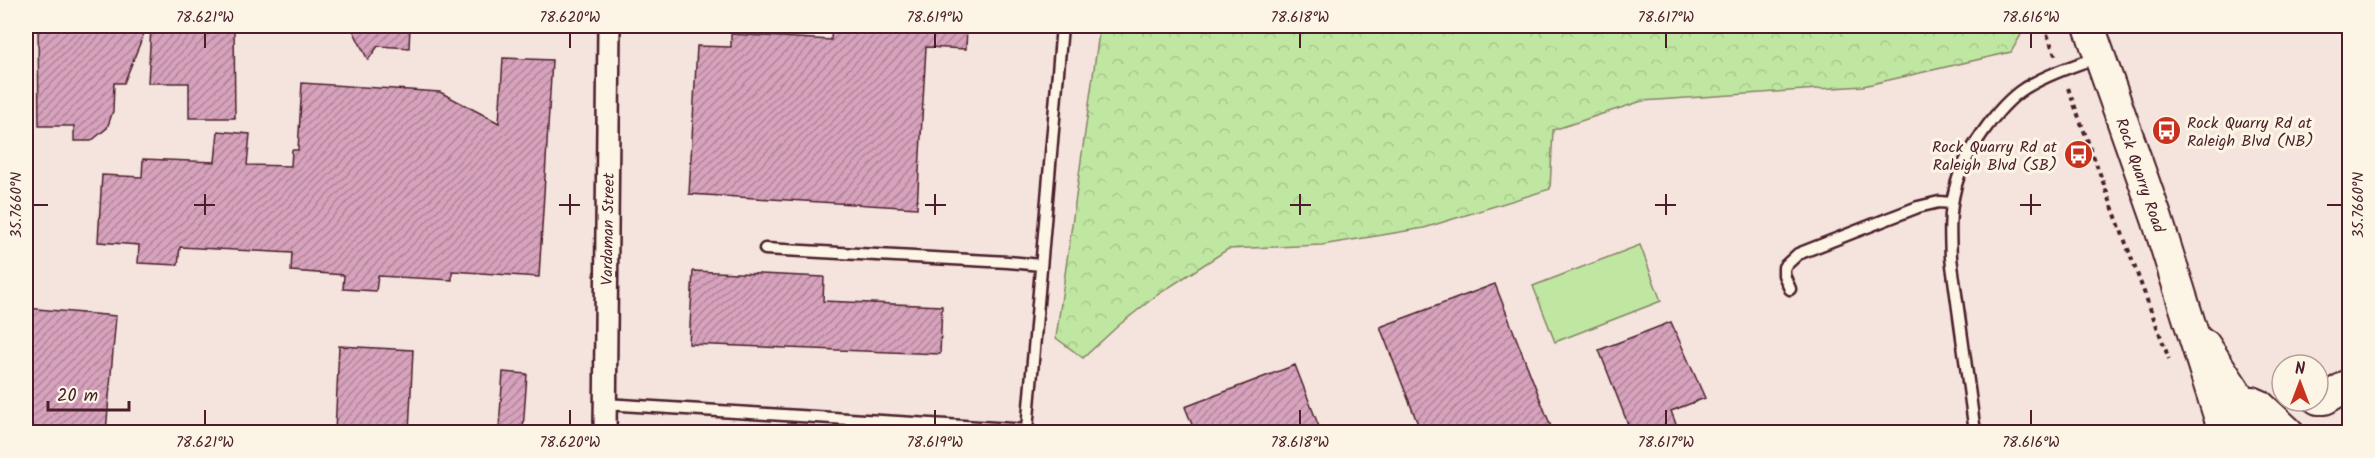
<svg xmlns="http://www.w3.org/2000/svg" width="2375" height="458" font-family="Kalam,sans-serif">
<defs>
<pattern id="forest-crowns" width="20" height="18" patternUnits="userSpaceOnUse" patternTransform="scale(1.5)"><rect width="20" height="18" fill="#c0e7a2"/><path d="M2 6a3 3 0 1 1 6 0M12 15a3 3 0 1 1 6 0" fill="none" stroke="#a6c68c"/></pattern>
<pattern id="building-hatch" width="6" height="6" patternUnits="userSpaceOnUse" patternTransform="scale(1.5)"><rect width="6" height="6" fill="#d6a2bc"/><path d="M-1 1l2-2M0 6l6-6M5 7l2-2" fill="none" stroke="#b08399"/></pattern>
</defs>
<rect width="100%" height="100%" fill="#f4e4dd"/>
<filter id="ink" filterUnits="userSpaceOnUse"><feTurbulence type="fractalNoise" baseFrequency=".0167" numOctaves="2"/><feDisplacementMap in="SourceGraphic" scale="12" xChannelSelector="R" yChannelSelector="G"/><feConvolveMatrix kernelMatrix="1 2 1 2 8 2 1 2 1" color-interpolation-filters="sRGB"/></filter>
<g filter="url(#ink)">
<!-- forest -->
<path fill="url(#forest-crowns)" stroke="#858366" stroke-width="1.5" d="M1100,26H2026L2011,52L1863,86L1642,101L1553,130L1550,189L1424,228L1322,245L1228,249L1157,295L1119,325L1083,358L1056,338Z"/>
<!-- pitch -->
<path fill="#c0e7a2" stroke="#858366" stroke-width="1.5" d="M1640,245L1661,301L1555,342L1533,286Z"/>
<!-- building -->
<path fill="url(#building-hatch)" stroke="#4a1f2b" stroke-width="1.5" d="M38,26H147L124,83H114L113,111L107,128L91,141H74V126H39Z
M151,26H234L235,118H189V83H148Z
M351,26H410L409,48L378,46L368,60Z
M832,26H967L966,49L926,47L917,208L689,194L697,46L731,47V34L831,40Z
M503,58L552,60L539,277L452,271V280L378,276L376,291L343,289L344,275L291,271L292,253L180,247L178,265L138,263L139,245L98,242L102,175L142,177L143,159L215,162L218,131L250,134L247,165L291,166L292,150H298L302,83L440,92L499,123Z
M693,271L824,277L823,301L942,306L940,354L689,344Z
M1495,284L1553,432H1421L1380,327Z
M26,308L116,316L106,432H26Z
M1671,322L1705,398L1671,411L1679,432H1631L1599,350Z
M339,346L413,350L409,432H335Z
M1295,365L1321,432H1195L1185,407Z
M503,372L527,374L523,430L499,428Z"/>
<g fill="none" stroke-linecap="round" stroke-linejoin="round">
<defs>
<path id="lane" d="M765,249L1008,262L1041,265
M1790,289L1784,275V267L1798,254L1918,207L1939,202L1952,203
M605,404L1027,430L1062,26
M1975,432L1951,258C1950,235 1949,212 1955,189C1962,157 1997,106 2025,88C2048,74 2073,66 2098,57"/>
<path id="street" d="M605,432L609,26"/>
<path id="secondary" d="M2089,26L2157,219L2224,432
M2205,345L2239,397L2248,418L2262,432
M2318,399H2325L2350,384
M2252,402L2259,405L2288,432"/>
</defs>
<!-- lane casing -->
<use href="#lane" stroke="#4a1f2b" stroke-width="15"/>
<!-- street casing -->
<use href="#street" stroke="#4a1f2b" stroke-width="26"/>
<!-- secondary casing -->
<use href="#secondary" stroke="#4a1f2b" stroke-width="34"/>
<!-- path -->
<path stroke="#4a1f2b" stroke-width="4" stroke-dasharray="4.5 4.5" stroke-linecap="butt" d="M2044,26L2055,55
M2068,88L2169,359"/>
<!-- lane -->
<use href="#lane" stroke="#fcf5e5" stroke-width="10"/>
<!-- street -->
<use href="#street" stroke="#fcf5e5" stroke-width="21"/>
<!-- secondary -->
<use href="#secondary" stroke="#fcf5e5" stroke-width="30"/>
</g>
</g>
<!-- ticks -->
<path fill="none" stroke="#4a1f2b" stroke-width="2" d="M205,33V48M570,33V48M935,33V48M1300,33V48M1666,33V48M2031,33V48M205,194V215M570,194V215M935,194V215M1300,194V215M1666,194V215M2031,194V215M33,205H48M194,205H215M559,205H580M925,205H946M1290,205H1311M1655,205H1676M2020,205H2041M2327,205H2342M205,410V425M570,410V425M935,410V425M1300,410V425M1666,410V425M2031,410V425"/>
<!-- icons -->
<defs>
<symbol id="bus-disc" viewBox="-11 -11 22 22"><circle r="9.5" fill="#c8321e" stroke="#fcf5e5"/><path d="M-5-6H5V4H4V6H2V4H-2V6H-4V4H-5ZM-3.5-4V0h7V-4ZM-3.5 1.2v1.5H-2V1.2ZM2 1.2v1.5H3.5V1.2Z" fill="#fff"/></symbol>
</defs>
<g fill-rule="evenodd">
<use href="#bus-disc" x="2150" y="114" width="33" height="33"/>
<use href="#bus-disc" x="2062" y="138" width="33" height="33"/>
</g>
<g text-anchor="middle" stroke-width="6" stroke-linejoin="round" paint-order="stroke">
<!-- poi labels -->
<g font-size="16" fill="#4a1f2b" stroke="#fcf5e5" text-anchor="start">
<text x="2187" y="128">Rock Quarry Rd at<tspan x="2187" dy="18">Raleigh Blvd (NB)</tspan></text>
<text x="2057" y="152" text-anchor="end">Rock Quarry Rd at<tspan x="2057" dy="18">Raleigh Blvd (SB)</tspan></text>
</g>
<!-- street labels -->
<g font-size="16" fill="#4a1f2b" stroke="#fcf5e5">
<text transform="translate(2141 175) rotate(71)" y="6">Rock Quarry Road</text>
<text transform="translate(607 229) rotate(-89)" y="6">Vardaman Street</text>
</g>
</g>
<!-- margin -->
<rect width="2375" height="458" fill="none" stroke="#fcf5e5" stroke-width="66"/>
<!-- north arrow -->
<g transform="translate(2300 383)"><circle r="28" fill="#fcf5e5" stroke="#b59f9b" stroke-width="1.5"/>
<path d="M0-4.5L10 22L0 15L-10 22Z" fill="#c8321e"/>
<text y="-9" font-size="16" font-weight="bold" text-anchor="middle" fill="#4a1f2b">N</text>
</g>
<!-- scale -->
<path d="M48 401v9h81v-9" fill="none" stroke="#4a1f2b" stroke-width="3"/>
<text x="57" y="401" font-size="18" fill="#4a1f2b" stroke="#fcf5e5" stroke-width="4.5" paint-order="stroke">20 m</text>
<rect x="33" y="33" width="2309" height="392" fill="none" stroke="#4a1f2b" stroke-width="2"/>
<g font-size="15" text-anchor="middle" fill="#4a1f2b">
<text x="205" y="22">78.621°W</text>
<text x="570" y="22">78.620°W</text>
<text x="935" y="22">78.619°W</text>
<text x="1300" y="22">78.618°W</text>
<text x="1666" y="22">78.617°W</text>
<text x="2031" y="22">78.616°W</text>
<text transform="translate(16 205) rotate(-90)" y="5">35.7660°N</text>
<text transform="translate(2358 205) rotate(-90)" y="5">35.7660°N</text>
<text x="205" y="447">78.621°W</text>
<text x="570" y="447">78.620°W</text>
<text x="935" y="447">78.619°W</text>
<text x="1300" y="447">78.618°W</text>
<text x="1666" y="447">78.617°W</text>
<text x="2031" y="447">78.616°W</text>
</g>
</svg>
